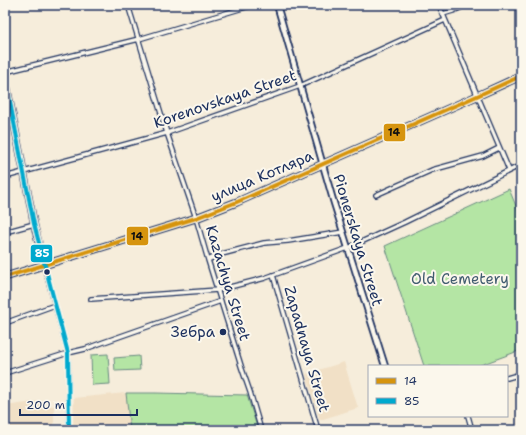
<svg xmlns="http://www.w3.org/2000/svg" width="526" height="435" font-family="'Shantell Sans',sans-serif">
<rect width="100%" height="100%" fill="#f6eddb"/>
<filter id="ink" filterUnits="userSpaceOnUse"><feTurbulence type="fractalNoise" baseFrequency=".025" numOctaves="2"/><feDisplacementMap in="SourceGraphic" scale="8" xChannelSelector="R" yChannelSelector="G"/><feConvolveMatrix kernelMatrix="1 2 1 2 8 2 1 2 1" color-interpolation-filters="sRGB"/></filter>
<g filter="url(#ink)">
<!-- built -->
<path fill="#f1e0c6" d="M344,362L358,408L320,420L306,374Z
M126,393L130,430H73L74,398Z
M41,401V405L54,406V430H5V406Z"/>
<!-- green -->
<path fill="#b4e5a4" stroke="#688a81" d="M509,189L521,218V350L478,366H424L385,246Z
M108,354L110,384L92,385L91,355Z
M139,356L140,370L115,371L114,358Z
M126,393H155L247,395L258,430H130Z"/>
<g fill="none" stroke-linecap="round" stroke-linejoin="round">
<defs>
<path id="minor" d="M128,5L167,133L196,218L208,260L242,369L250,392L261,430
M439,5L509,170
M443,14L453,11L467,5
M5,72L139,39L253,5
M517,167L521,176
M5,177L167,133L300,86L445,20
M376,195L432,170L483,156L499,148
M5,232L34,224
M208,260L218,255L264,243L288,241L343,232
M44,265L68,353L69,430
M273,275L318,430
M91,299L218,290L265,278L348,248L405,222L521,165
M5,323L55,305
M5,373L68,353L85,349L104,342L221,301
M507,378L521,374
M468,416L472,430"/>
<path id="tertiary" d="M277,5L333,200L385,366
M5,77L34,224L44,265"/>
<path id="primary" d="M5,277L196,218L237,202L477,96L521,76"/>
</defs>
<!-- minor casing -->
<use href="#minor" stroke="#1b2f5e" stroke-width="6"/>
<!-- tertiary casing -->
<use href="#tertiary" stroke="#1b2f5e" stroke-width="8"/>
<!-- primary casing -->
<use href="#primary" stroke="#1b2f5e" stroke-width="9"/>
<!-- minor -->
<use href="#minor" stroke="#fbf7ec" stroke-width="3.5"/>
<!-- tertiary -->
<use href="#tertiary" stroke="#fbf7ec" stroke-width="4.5"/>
<!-- primary -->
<use href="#primary" stroke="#f5e382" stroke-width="6"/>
<defs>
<path id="bus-1" d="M5,277L196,218L237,202L477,96L521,76"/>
<path id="bus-2" d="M5,77L34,224L68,353L69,430"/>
</defs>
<!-- bus-1 casing -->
<use href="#bus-1" stroke="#fbf7ec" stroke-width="7"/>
<!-- bus-2 casing -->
<use href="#bus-2" stroke="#fbf7ec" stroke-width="7"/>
<!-- bus-1 -->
<use href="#bus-1" stroke="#d6940e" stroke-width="4"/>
<!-- bus-2 -->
<use href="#bus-2" stroke="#00a9ce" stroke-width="4"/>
</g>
</g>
<!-- markers -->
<g fill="#1b2f5e" stroke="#fbf7ec" stroke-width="1.5">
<circle cx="47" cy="272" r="3.5"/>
<circle cx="223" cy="332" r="4"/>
</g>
<g text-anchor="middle" stroke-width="4" stroke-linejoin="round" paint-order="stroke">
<!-- street labels -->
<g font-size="15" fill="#1b2f5e" stroke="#fbf7ec">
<text transform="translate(225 99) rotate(-19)" y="5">Korenovskaya Street</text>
<text transform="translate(262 176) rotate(-23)" y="5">улица Котляра</text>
<text transform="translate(358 240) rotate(73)" y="5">Pionerskaya Street</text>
<text transform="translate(228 283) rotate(73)" y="5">Kazachya Street</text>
<text transform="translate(307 349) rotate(74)" y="5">Zapadnaya Street</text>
</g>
<!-- park labels -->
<g font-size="15" fill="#415c70" stroke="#fbf7ec">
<text x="460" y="284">Old Cemetery</text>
</g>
<!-- poi labels -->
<g font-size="15" fill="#1b2f5e" stroke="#fbf7ec" text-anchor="end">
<text x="215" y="337">Зебра</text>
</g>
</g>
<g stroke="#fbf7ec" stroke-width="1.5">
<rect x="383" y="123" width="23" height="19" rx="4" fill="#d6940e"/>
<rect x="126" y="226" width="23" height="20" rx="4" fill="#d6940e"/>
<rect x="30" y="244" width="23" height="19" rx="4" fill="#00a9ce"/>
</g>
<g font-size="11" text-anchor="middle" font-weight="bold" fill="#fff">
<text x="42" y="257">85</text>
</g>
<g font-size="11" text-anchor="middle" font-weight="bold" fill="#111">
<text x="394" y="136">14</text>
<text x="137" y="240">14</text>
</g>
<!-- margin -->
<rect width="526" height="435" fill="none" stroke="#fbf7ec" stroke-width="20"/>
<rect x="10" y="10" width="506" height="415" fill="none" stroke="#1b2f5e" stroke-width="1.5" filter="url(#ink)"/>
<!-- legend -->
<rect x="368" y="365" width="140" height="52" fill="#fbf7ec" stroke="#a1a7b3"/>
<rect x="376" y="378" width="20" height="6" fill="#d6940e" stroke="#a1a7b3"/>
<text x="404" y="385" font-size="12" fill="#1b2f5e">14</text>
<rect x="376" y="398" width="20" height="6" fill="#00a9ce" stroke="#a1a7b3"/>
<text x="404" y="405" font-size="12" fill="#1b2f5e">85</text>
<!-- scale -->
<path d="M20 409v6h117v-6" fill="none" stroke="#1b2f5e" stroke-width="2"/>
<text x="26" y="409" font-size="12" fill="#1b2f5e" stroke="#fbf7ec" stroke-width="3" paint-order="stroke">200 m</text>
</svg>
